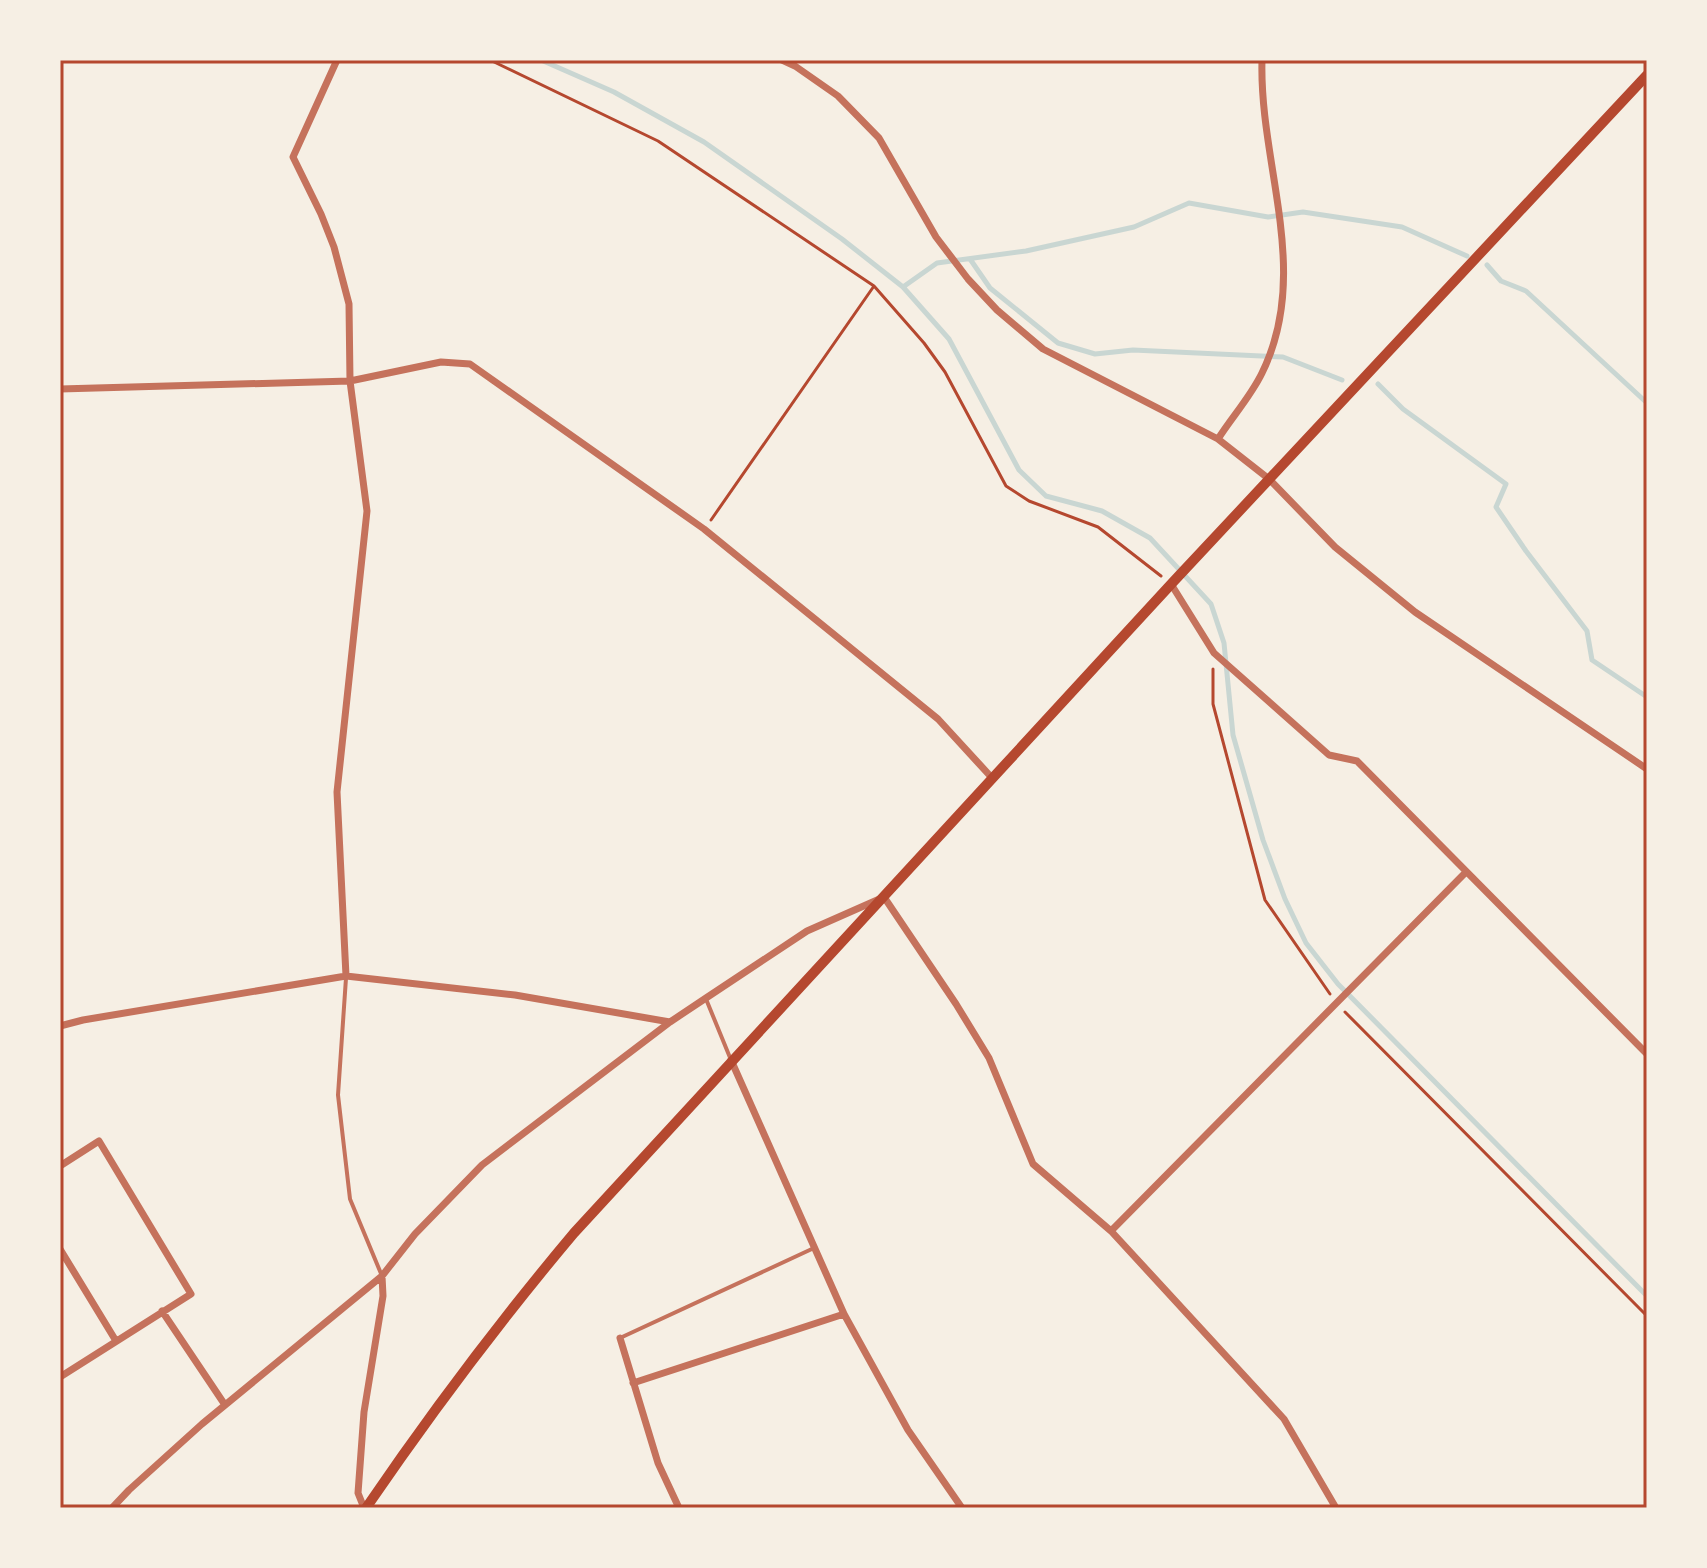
<svg xmlns="http://www.w3.org/2000/svg" width="1707" height="1568" font-family="Barlow,sans-serif">
<rect width="100%" height="100%" fill="#f6efe4"/>
<g fill="none" stroke-linecap="round" stroke-linejoin="round">
<!-- stream -->
<path stroke="#c9d6d2" stroke-width="5" d="M541,60L614,92L704,142L842,239L903,287L949,339L1019,470L1046,496L1102,511L1150,538L1211,604L1224,643L1233,735L1263,840L1285,899L1306,943L1338,984L1647,1296
M970,259L990,288L1058,343L1095,354L1133,350L1283,357L1342,380
M1487,265L1501,281L1526,291L1647,403
M903,287L937,263L1026,251L1134,227L1189,203L1268,217L1303,212L1402,227L1467,256
M1378,384L1403,409L1506,484L1496,507L1526,551L1587,631L1592,660L1647,697"/>
<!-- path -->
<path stroke="#b5482f" stroke-width="3" d="M490,60L658,141L874,286L924,343L945,372L1006,486L1029,501L1098,527L1161,576
M711,520L874,286
M1213,669V704L1265,900L1330,994
M1345,1012L1647,1316"/>
<!-- service -->
<path stroke="#c5725c" stroke-width="4" d="M346,978L338,1095L350,1199L382,1276
M706,999L731,1060
M620,1338L814,1248"/>
<!-- minor -->
<path stroke="#c5725c" stroke-width="7" d="M337,60L293,157L321,214L334,247L349,304L350,381L367,511L337,792L346,976
M782,60L795,66L838,96L879,138L936,237L968,279L997,310L1043,349L1218,439L1269,479L1335,547L1415,612L1647,769
M60,389L350,381L441,362L470,364L704,529L938,719L993,779
M1218,439C1232,417 1251,396 1262,373C1312,271 1259,165 1262,60
M1171,584L1214,653L1329,755L1357,761L1647,1054
M60,1026L83,1020L346,976L515,995L670,1022
M731,1060L844,1314L908,1430L962,1508
M60,1166L99,1141L191,1294L60,1377
M1111,1231L1465,873
M60,1249L116,1341
M162,1311L225,1405
M620,1338L658,1463L679,1508
M633,1383L844,1314
M112,1508L129,1490L202,1424L382,1276L415,1234L482,1165L670,1022L706,998L807,931L884,897L956,1004L989,1058L1033,1164L1111,1231L1284,1419L1336,1508
M364,1508L358,1493L364,1412L383,1296L382,1276"/>
<!-- secondary -->
<path stroke="#b5482f" stroke-width="10" d="M366,1508C431,1413 500,1321 574,1233L1174,581L1647,75"/>
</g>
<!-- border -->
<rect width="1707" height="1568" fill="none" stroke="#f6efe4" stroke-width="124"/>
<rect x="62" y="62" width="1583" height="1444" fill="none" stroke="#b5482f" stroke-width="3"/>
</svg>
